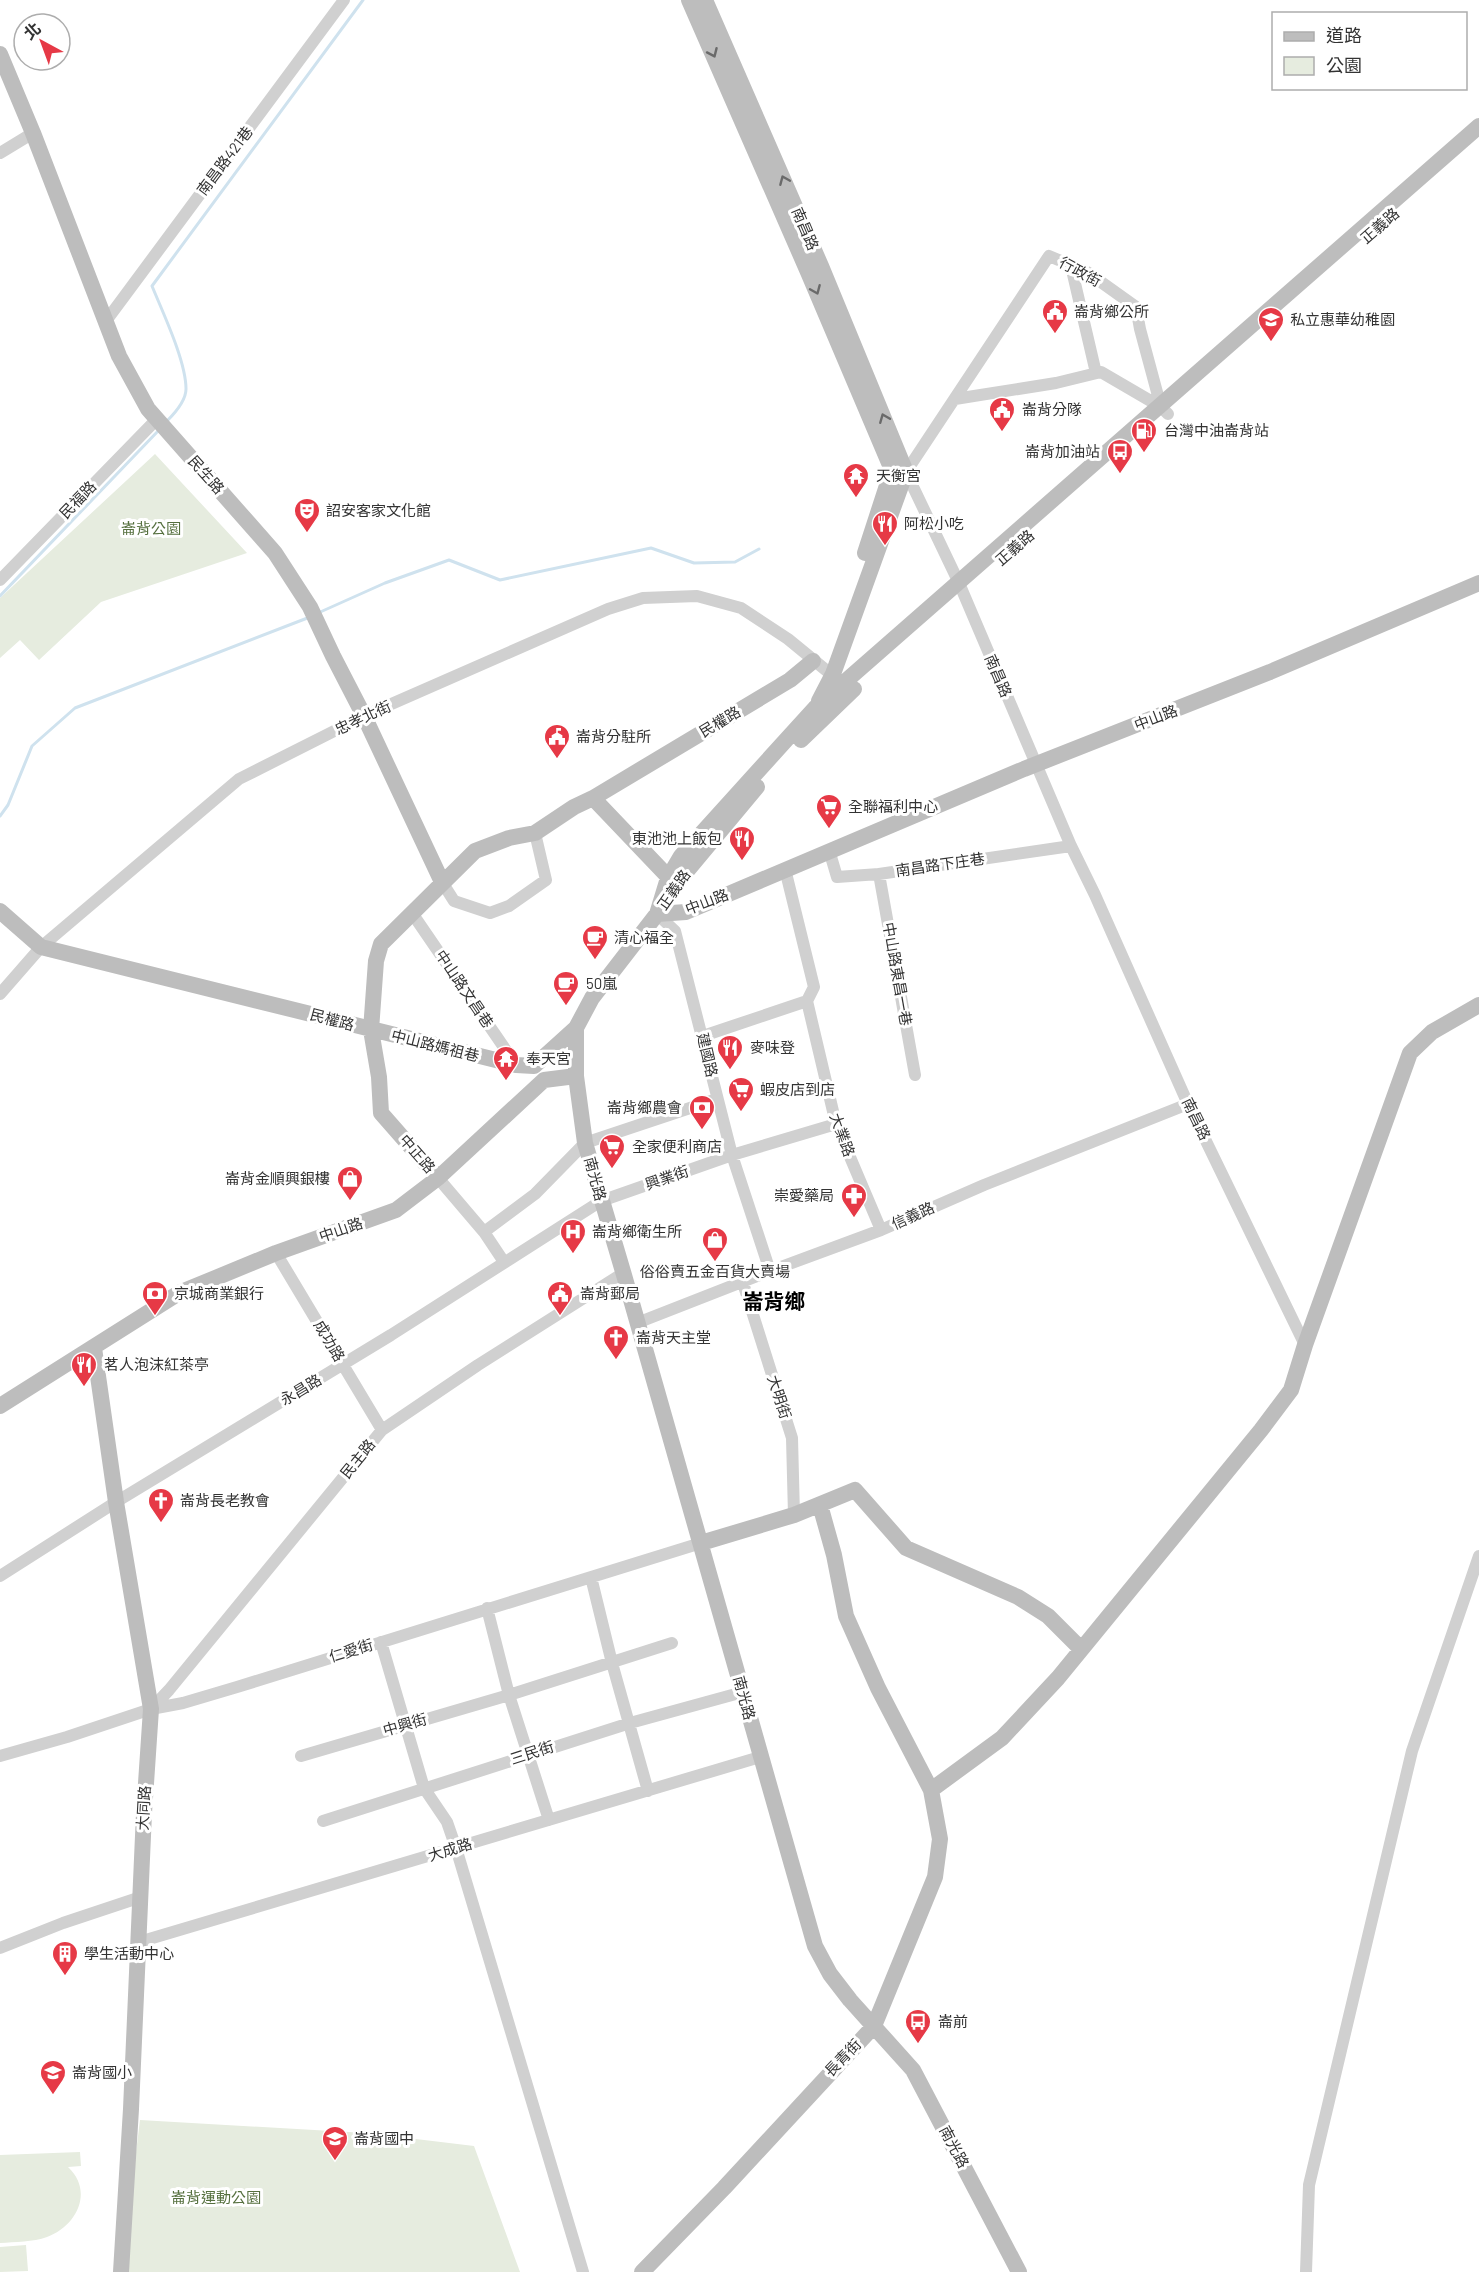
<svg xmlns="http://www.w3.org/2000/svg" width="1479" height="2272" font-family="Barlow,'Noto Sans TC',sans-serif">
<rect width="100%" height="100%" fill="#fff"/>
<!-- green -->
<path fill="#e6ecdf" d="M155,454L247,553L101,602L39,660L20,640L0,658V598Z
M140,2120L366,2133L474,2146L520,2272H126L129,2209Z
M80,2152L81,2166L68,2167C94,2191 77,2226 47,2237C33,2242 15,2242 0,2243V2155Z
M26,2245L28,2271L0,2272V2247Z"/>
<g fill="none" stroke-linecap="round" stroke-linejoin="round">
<!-- stream -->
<path stroke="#cfe2ee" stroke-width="3" d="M167,421C175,413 186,401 186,389C186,361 163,313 152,286L363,0
M0,596L159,430
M318,613L385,583L449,560L500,580L651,548L694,563L735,562L759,549
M0,816L8,805L32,746L75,708L310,617"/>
<!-- street -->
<path stroke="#d0d0d0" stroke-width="12" d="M0,153L33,133
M1071,266L1096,373
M106,321L344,0
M955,399L1056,383L1101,372L1161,407L1168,414
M1161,407L1140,329L1136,307L1087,272L1049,256L906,472L959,583L1071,846L1095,895L1188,1104L1305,1345
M0,580L156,420
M829,850L837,877L879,874L1071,846
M785,869L814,987L807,1001
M879,874L915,1075
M442,882L454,901L490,913L509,906L546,880L535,833
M412,913L516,1065
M657,914L675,931L732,1155L770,1271
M0,994L41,947L239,779L364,716L608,609L643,598L697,596L741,608L788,639L838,680
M807,1001L836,1124L881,1230
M703,1036L807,1001
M438,1178L484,1232L504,1262
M484,1232L535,1194L585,1143L717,1099
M276,1253L382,1430
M743,1283L792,1438L794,1515
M637,1323L770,1271L881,1230L984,1185L1188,1104
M0,1576L116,1502L391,1335L601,1201L732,1155L836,1124
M591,1577L612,1663L648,1791
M487,1608L509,1695L549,1820
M381,1642L424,1788L447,1822L456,1848L583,2272
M151,1709L169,1690L382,1430L478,1365L617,1277L624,1275
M0,1756L67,1737L151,1709L183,1703L237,1687L701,1543
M301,1756L509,1695L672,1643
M323,1821L630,1723L743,1692
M139,1942L760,1757
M0,1948L63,1923L141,1897
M1306,2272L1309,2185L1412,1751L1479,1556"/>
<!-- secondary -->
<path stroke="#bdbdbd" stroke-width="16" d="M689,0L808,272L892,470L865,553
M705,0L821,266L906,472L833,674L819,701
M0,54L33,133L119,356L148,409L275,553L310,607L333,656L364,716L442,882
M801,740L854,689
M593,798L790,680L813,661
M672,889L757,787
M0,911L41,947L516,1065L534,1066
M657,914L668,878L681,856L815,708L1479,126
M534,1066L576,1028L592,998L657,914L686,912L1024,769L1270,672L1479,583
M576,1076L585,1143L624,1275L815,1946L830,1974L850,2000L913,2070L1019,2272
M544,1080L576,1076V1028
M438,1178L381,1113L379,1077L371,1030L376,961L381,944L475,851L509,838L535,833L574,807L593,798L675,884
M94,1348L116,1502L151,1709L144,1813L131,2109L121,2272
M0,1406L179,1293L276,1253L396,1210L438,1178L544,1080
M701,1543L794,1515L855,1490L906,1548L1018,1597L1048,1616L1080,1648
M931,1790L1002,1738L1058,1678L1261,1430L1291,1390L1305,1345L1410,1053L1432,1032L1479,1005
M642,2272L724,2188L874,2026L935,1877L940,1839L931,1790L878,1688L846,1616L834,1555L820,1505"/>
</g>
<!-- one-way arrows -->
<defs><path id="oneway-chevron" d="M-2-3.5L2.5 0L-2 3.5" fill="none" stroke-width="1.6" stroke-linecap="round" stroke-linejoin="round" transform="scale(1.5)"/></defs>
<g stroke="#6a6a6a">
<use href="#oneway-chevron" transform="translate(713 53) rotate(66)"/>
<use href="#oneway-chevron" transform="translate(784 180) rotate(-113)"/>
<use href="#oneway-chevron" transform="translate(816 290) rotate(67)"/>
<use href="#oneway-chevron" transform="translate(884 418) rotate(-112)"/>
</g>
<!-- icons -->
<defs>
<symbol id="civic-pin" viewBox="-11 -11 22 30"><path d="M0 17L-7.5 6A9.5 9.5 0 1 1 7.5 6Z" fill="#e63946" stroke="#fff"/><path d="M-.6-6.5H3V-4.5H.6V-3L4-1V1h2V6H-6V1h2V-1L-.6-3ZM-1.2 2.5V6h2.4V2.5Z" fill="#fff"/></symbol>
<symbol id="school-pin" viewBox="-11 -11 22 30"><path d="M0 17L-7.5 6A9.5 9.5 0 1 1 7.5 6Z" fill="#e63946" stroke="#fff"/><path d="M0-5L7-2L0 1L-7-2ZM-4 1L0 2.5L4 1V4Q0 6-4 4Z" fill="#fff"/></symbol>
<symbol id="fuel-pin" viewBox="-11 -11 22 30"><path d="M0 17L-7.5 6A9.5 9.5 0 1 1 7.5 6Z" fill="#e63946" stroke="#fff"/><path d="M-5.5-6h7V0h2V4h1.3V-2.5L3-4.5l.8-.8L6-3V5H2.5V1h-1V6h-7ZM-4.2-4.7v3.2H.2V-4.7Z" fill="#fff"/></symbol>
<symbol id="bus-pin" viewBox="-11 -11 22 30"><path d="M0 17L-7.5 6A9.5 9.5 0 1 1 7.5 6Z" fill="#e63946" stroke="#fff"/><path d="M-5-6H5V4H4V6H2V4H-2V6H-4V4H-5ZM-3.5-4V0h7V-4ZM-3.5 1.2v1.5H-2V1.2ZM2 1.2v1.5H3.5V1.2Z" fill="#fff"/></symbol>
<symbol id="temple-pin" viewBox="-11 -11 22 30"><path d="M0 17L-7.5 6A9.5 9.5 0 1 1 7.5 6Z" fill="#e63946" stroke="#fff"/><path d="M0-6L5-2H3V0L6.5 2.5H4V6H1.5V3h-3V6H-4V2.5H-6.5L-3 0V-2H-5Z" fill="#fff"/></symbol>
<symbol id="theatre-pin" viewBox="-11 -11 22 30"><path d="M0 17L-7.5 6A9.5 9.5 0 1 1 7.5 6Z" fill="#e63946" stroke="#fff"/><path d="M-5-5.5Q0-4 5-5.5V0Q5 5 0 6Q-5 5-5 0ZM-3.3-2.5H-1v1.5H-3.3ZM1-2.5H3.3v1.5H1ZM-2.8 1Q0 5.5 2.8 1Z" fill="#fff"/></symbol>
<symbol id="restaurant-pin" viewBox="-11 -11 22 30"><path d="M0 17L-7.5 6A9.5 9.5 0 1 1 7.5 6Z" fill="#e63946" stroke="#fff"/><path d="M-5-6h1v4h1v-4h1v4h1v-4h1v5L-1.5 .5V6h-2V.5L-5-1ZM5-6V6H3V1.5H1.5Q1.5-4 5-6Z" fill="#fff"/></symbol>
<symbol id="supermarket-pin" viewBox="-11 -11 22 30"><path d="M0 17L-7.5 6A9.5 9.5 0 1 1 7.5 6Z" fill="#e63946" stroke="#fff"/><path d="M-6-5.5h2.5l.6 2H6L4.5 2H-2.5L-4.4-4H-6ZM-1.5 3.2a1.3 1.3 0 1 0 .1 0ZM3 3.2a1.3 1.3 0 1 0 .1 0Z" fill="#fff"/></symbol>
<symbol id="cafe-pin" viewBox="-11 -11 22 30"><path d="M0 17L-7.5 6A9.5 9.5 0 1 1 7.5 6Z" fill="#e63946" stroke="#fff"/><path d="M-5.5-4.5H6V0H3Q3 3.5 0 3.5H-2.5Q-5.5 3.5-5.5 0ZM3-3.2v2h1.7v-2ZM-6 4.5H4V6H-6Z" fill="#fff"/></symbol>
<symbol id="bank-pin" viewBox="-11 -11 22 30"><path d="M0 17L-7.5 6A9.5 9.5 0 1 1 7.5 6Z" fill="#e63946" stroke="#fff"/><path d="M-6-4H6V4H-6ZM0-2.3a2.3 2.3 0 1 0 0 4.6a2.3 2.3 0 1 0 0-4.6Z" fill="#fff"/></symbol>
<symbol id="shop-pin" viewBox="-11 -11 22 30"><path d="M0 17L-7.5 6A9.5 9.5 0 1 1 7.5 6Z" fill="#e63946" stroke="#fff"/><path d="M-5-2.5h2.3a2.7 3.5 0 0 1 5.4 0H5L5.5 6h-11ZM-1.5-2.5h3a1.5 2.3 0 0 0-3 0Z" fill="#fff"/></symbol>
<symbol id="pharmacy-pin" viewBox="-11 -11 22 30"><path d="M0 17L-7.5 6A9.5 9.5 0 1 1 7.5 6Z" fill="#e63946" stroke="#fff"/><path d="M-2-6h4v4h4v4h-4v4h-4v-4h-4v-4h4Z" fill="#fff"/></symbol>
<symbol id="hospital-pin" viewBox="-11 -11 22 30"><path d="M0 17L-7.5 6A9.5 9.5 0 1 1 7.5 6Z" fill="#e63946" stroke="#fff"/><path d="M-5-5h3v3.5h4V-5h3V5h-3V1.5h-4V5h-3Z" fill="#fff"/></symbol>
<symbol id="church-pin" viewBox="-11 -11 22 30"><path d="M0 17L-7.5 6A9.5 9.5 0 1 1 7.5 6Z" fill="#e63946" stroke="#fff"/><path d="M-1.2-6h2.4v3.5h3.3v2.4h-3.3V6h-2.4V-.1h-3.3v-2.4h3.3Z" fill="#fff"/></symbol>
<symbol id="building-pin" viewBox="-11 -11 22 30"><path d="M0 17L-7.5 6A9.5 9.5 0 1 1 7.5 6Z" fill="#e63946" stroke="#fff"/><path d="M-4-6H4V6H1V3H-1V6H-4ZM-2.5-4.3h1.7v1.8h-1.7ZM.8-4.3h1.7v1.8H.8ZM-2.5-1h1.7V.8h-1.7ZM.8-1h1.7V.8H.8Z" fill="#fff"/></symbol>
</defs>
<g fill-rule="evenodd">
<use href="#civic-pin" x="1040" y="297" width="30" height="40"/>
<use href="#school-pin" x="1256" y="305" width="30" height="40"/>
<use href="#civic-pin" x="987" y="395" width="30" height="40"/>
<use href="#fuel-pin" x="1129" y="416" width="30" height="40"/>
<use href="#bus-pin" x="1105" y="437" width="30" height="40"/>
<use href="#temple-pin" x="841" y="461" width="30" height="40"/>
<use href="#theatre-pin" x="292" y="496" width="30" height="40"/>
<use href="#restaurant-pin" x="870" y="509" width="30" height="40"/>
<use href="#civic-pin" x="542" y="722" width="30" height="40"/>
<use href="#supermarket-pin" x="814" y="792" width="30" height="40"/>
<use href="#restaurant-pin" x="727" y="824" width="30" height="40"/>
<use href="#cafe-pin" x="580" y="923" width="30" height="40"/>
<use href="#cafe-pin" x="551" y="969" width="30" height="40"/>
<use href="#restaurant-pin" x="715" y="1033" width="30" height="40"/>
<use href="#temple-pin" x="491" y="1044" width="30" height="40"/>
<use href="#supermarket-pin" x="726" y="1075" width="30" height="40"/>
<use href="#bank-pin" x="687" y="1093" width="30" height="40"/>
<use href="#supermarket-pin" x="597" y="1132" width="30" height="40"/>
<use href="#shop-pin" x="335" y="1164" width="30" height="40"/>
<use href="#pharmacy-pin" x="839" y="1181" width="30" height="40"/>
<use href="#hospital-pin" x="558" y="1217" width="30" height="40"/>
<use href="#shop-pin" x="700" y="1225" width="30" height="40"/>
<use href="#bank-pin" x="140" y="1279" width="30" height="40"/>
<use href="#civic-pin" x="545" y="1279" width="30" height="40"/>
<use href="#church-pin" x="601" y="1323" width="30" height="40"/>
<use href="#restaurant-pin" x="69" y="1350" width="30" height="40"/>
<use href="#church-pin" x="146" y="1486" width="30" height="40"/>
<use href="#building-pin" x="50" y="1939" width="30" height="40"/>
<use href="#bus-pin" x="903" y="2007" width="30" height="40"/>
<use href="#school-pin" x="38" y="2058" width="30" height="40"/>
<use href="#school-pin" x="320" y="2124" width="30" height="40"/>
</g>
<g text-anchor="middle" stroke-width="6" stroke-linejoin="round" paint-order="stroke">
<!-- street labels -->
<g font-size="15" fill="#333" stroke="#fff">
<text transform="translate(225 161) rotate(-53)" y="5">南昌路421巷</text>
<text transform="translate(1380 226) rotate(-41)" y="5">正義路</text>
<text transform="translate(805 229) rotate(67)" y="5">南昌路</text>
<text transform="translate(1080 272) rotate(28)" y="5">行政街</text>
<text transform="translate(206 475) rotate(48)" y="5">民生路</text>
<text transform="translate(78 500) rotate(-46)" y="5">民福路</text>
<text transform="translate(1015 548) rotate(-41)" y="5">正義路</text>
<text transform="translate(998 676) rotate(67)" y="5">南昌路</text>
<text transform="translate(363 718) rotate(-25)" y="5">忠孝北街</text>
<text transform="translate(1156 718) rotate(-21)" y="5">中山路</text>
<text transform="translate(720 722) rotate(-31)" y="5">民權路</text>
<text transform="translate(940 865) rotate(-8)" y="5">南昌路下庄巷</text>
<text transform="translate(674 890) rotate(-55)" y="5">正義路</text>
<text transform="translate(707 902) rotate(-21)" y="5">中山路</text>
<text transform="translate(897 974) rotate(80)" y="5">中山路東昌一巷</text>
<text transform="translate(464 989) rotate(56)" y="5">中山路文昌巷</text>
<text transform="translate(332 1020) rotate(15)" y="5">民權路</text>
<text transform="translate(435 1046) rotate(14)" y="5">中山路媽祖巷</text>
<text transform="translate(707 1055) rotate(77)" y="5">建國路</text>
<text transform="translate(1196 1119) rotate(64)" y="5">南昌路</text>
<text transform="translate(842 1135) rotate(70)" y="5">大業路</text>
<text transform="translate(417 1154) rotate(49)" y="5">中正路</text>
<text transform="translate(667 1178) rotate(-19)" y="5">興業街</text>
<text transform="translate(595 1179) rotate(75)" y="5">南光路</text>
<text transform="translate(913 1216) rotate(-24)" y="5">信義路</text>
<text transform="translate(341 1230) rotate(-19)" y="5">中山路</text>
<text transform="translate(329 1341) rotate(59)" y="5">成功路</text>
<text transform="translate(301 1390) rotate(-31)" y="5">永昌路</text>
<text transform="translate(779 1397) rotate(72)" y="5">大明街</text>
<text transform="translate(358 1459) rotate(-51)" y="5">民主路</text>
<text transform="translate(351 1651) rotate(-17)" y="5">仁愛街</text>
<text transform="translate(744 1698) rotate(75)" y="5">南光路</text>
<text transform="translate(405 1725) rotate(-16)" y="5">中興街</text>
<text transform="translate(532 1753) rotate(-18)" y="5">三民街</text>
<text transform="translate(144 1808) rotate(-87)" y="5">大同路</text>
<text transform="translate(450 1850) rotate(-17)" y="5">大成路</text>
<text transform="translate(843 2058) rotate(-46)" y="5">長青街</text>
<text transform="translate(954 2147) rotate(62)" y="5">南光路</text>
</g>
<!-- poi labels -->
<g font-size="15" fill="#333" stroke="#fff" text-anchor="start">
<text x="1074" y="317">崙背鄉公所</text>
<text x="1290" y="325">私立惠華幼稚園</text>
<text x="1022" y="415">崙背分隊</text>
<text x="1164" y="436">台灣中油崙背站</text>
<text x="1100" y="457" text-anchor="end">崙背加油站</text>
<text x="876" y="481">天衡宮</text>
<text x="326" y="516">詔安客家文化館</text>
<text x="904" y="529">阿松小吃</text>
<text x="576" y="742">崙背分駐所</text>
<text x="848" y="812">全聯福利中心</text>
<text x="722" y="844" text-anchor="end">東池池上飯包</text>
<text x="614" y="943">清心福全</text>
<text x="586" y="989">50嵐</text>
<text x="750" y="1053">麥味登</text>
<text x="526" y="1064">奉天宮</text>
<text x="760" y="1095">蝦皮店到店</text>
<text x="682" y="1113" text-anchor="end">崙背鄉農會</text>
<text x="632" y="1152">全家便利商店</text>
<text x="330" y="1184" text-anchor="end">崙背金順興銀樓</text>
<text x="834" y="1201" text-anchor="end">崇愛藥局</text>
<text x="592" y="1237">崙背鄉衛生所</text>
<text x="715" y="1277" text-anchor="middle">俗俗賣五金百貨大賣場</text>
<text x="174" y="1299">京城商業銀行</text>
<text x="580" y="1299">崙背郵局</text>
<text x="636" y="1343">崙背天主堂</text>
<text x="104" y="1370">茗人泡沫紅茶亭</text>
<text x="180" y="1506">崙背長老教會</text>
<text x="84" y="1959">學生活動中心</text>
<text x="938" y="2027">崙前</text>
<text x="72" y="2078">崙背國小</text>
<text x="354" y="2144">崙背國中</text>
</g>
<!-- park labels -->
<g font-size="15" fill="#56703f" stroke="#fff">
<text x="151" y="534">崙背公園</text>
<text x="216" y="2203">崙背運動公園</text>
</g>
<!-- district labels -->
<g font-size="21" font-weight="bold" fill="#000" stroke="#fff">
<text x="774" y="1309">崙背鄉</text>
</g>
</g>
<!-- legend -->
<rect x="1272" y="12" width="195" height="78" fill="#ffffff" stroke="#adadad" stroke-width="1.5"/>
<rect x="1284" y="32" width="30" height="9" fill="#bdbdbd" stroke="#adadad" stroke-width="1.5"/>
<text x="1326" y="42" font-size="18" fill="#333333">道路</text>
<rect x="1284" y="57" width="30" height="18" fill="#e6ecdf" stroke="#adadad" stroke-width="1.5"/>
<text x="1326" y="72" font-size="18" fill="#333333">公園</text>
<!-- north arrow -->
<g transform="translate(42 42) rotate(319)"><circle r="28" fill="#ffffff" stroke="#adadad" stroke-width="1.5"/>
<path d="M0-4.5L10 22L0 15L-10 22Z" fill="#e63946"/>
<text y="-9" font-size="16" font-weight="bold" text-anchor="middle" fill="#333333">北</text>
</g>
</svg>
